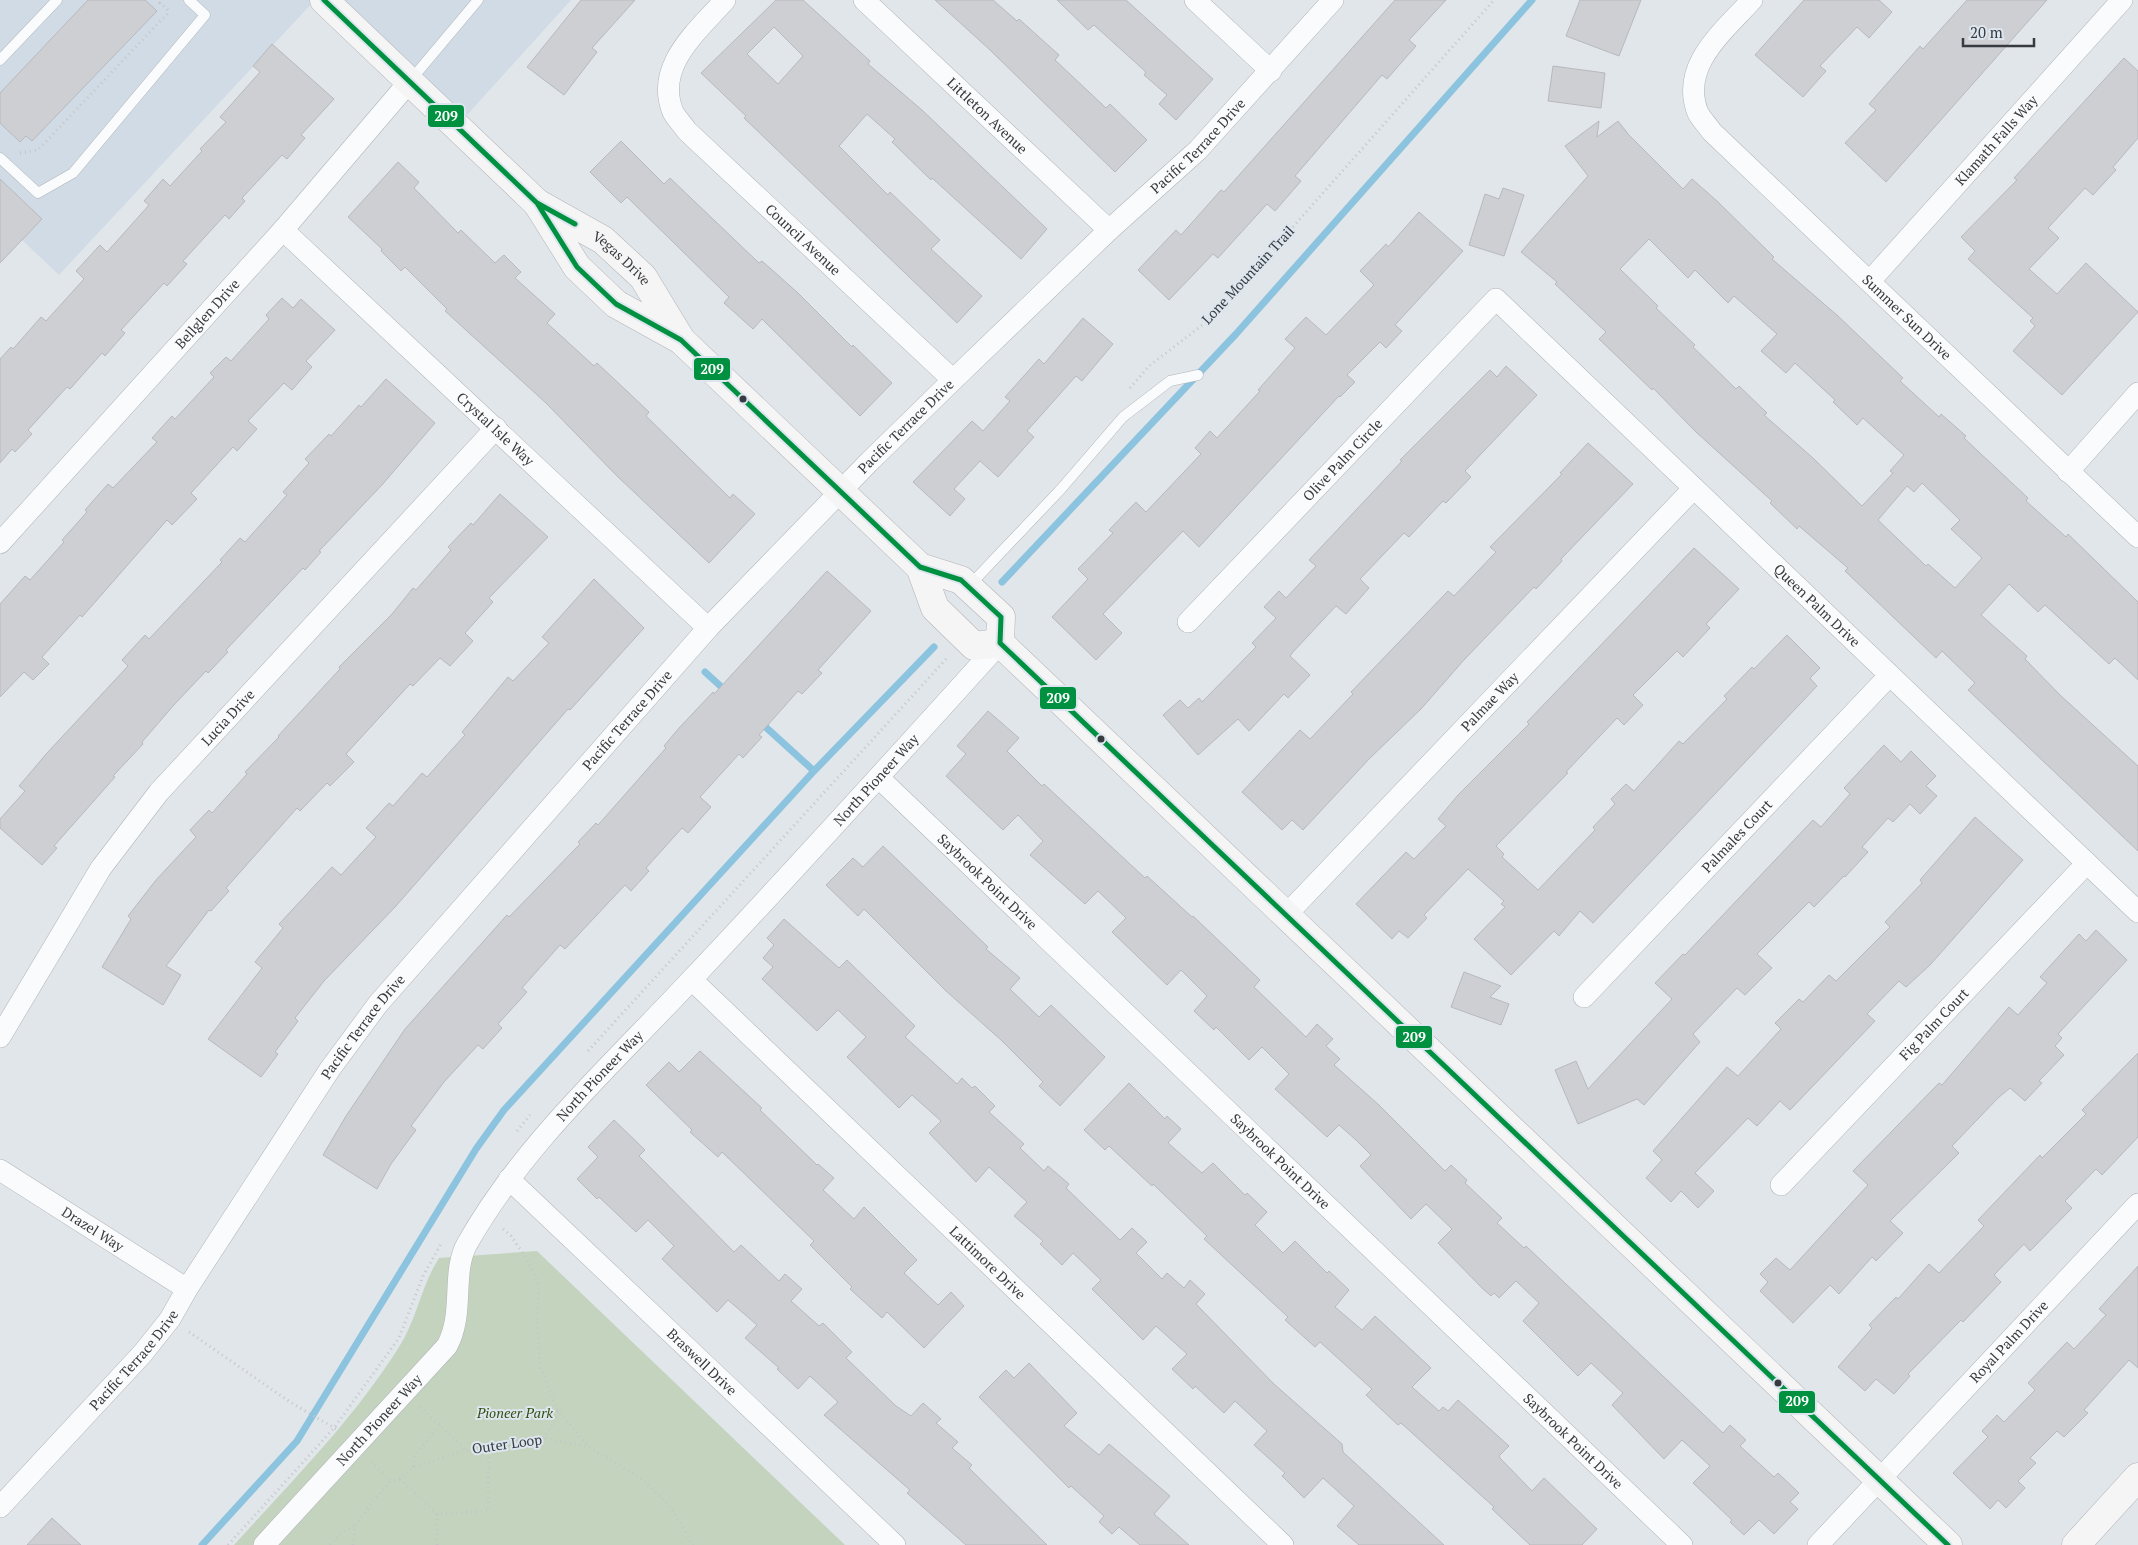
<svg xmlns="http://www.w3.org/2000/svg" width="2138" height="1545" font-family="'PT Serif',serif">
<rect width="100%" height="100%" fill="#e1e6eb"/>
<!-- built -->
<path fill="#d1dbe5" d="M0,0H315L59,275L0,219Z
M324,0H571L457,126Z"/>
<!-- green -->
<path fill="#c4d3be" d="M537,1251L845,1545H234C290,1483 354,1419 399,1347C417,1319 421,1286 439,1258Z"/>
<g fill="none" stroke-linecap="round" stroke-linejoin="round">
<!-- stream -->
<path stroke="#8cc3de" stroke-width="7" d="M1002,582L1236,334L1532,0
M705,672L727,692
M759,721L814,771
M202,1545L297,1441L476,1149L504,1110L814,771L934,647"/>
</g>
<!-- building -->
<path fill="#cdcfd3" stroke="#b7b9bd" fill-rule="evenodd" d="M88,0H145L157,11L32,141L26,136L20,142L0,123V93Z
M581,0H635L592,48L597,52L564,95L527,67Z
M776,0H803L870,61L868,64L922,110L1047,229L1021,259L932,178L931,180L892,142L895,139L867,114L839,146L888,195L890,192L940,240L931,249L982,296L957,323L744,118L746,116L701,73ZM774,27L803,56L778,84L747,54Z
M935,0H993L1017,21L1019,19L1059,55L1055,60L1106,108L1110,104L1147,140L1115,172L990,50Z
M1057,0H1126L1213,79L1176,120L1159,104L1167,95L1144,75L1146,72L1094,25L1088,30Z
M1395,0H1446L1409,40L1416,46L1387,79L1382,75L1295,176L1301,181L1275,211L1267,204L1218,258L1213,254L1169,300L1138,270L1176,230L1181,235L1221,190L1224,192Z
M1580,0H1641L1619,56L1566,36Z
M1804,0H1879L1892,12L1869,38L1857,27L1820,66L1826,71L1803,97L1755,55Z
M1967,0H2047L1886,182L1845,143L1876,110L1869,104L1920,46L1923,49Z
M272,44L334,99L301,135L305,138L287,159L282,155L242,198L245,201L229,219L225,215L183,261L187,264L167,286L164,283L121,330L125,333L105,356L102,353L70,389L67,387L28,430L32,434L15,452L12,449L0,463V359L11,347L13,349L41,317L46,321L84,279L76,271L100,245L107,252L149,205L144,201L163,179L170,186L202,151L200,149L226,122L220,117L260,72L253,66Z
M2124,58L2138,71V138L2113,167L2116,170L2093,195L2085,188L2048,228L2059,238L2029,269L2057,294L2086,263L2138,312L2062,395L2013,351L2035,326L2030,321L2033,318L1968,259L1975,251L1961,237L2017,180L2014,178Z
M1553,66L1605,73L1601,108L1548,101Z
M1599,121L1597,137L1618,121L1629,135L1683,189L1692,179L1717,201L1774,257L1772,259L1838,316L1903,378L1900,381L1939,417L1941,414L1966,436L1964,438L2028,498L2026,501L2066,537L2068,534L2138,602V680L2115,658L2109,664L2045,605L2038,612L2009,584L1981,615L2027,656L2025,659L2060,695L2138,766V851L1968,690L1975,683L1942,651L1936,658L1845,571L1848,568L1799,526L1797,529L1770,503L1772,501L1696,432L1653,388L1652,390L1625,364L1599,339L1606,332L1555,284L1557,282L1521,252L1588,176L1565,146ZM1649,239L1688,278L1695,270L1728,303L1734,296L1777,334L1761,351L1786,373L1795,363L1835,400L1833,402L1857,425L1863,418L1904,455L1890,471L1893,473L1862,506L1813,458L1764,415L1767,413L1739,386L1736,389L1693,347L1695,345L1656,308L1658,306L1620,269ZM1922,483L1960,520L1951,529L1982,558L1955,588L1928,564L1926,566L1878,520L1907,486L1914,492Z
M621,141L664,184L670,178L759,263L762,261L798,293L852,347L853,345L892,383L860,416L762,319L753,329L724,303L729,297L672,241L627,197L621,203L590,172Z
M398,162L419,182L414,188L458,233L461,230L495,263L504,255L521,272L515,278L555,314L547,323L594,366L597,363L629,393L649,412L646,416L730,498L733,494L755,514L709,563L617,476L546,403L445,311L447,309L405,267L401,271L381,251L382,249L348,217Z
M0,179L42,219L0,263Z
M1503,188L1524,195L1504,256L1469,245L1485,194L1499,199Z
M1419,212L1463,251L1395,325L1402,331L1386,348L1380,342L1347,375L1355,382L1340,397L1339,396L1199,547L1183,531L1103,614L1122,633L1096,660L1052,617L1088,579L1078,569L1113,533L1109,530L1136,502L1146,512L1201,454L1195,448L1210,431L1217,438L1260,391L1258,390L1295,348L1285,339L1306,317L1326,335L1374,285L1360,271L1386,244L1388,247Z
M282,298L293,308L301,299L335,330L306,361L312,367L292,390L284,383L248,421L257,429L237,451L233,447L191,493L197,499L172,525L167,520L82,617L80,615L42,657L49,664L33,680L24,672L0,697V604L25,576L30,580L64,542L62,540L87,512L85,510L108,484L113,488L157,442L152,438L172,416L175,419L214,377L210,373L226,357L231,361L269,319L266,315Z
M1083,318L1113,344L1082,381L1076,376L1027,431L1034,437L998,477L980,461L954,489L965,499L950,516L913,482L972,421L983,431L1010,401L1005,397L1039,359L1044,364Z
M1506,366L1537,395L1465,471L1471,477L1446,503L1443,501L1409,537L1404,533L1360,579L1369,588L1346,614L1336,606L1293,652L1290,656L1310,675L1288,698L1284,694L1249,731L1238,719L1198,755L1163,715L1180,700L1188,708L1199,698L1202,702L1256,647L1252,643L1276,618L1264,607L1279,591L1286,598L1316,566L1309,560L1402,461L1400,460L1490,370L1497,377Z
M386,379L435,423L382,485L319,551L321,552L305,570L303,568L226,650L228,652L208,673L206,671L173,706L142,742L143,744L113,776L115,777L54,846L57,848L42,865L0,828V819L25,791L19,786L47,753L128,666L122,660L145,635L149,639L222,562L220,560L240,538L245,542L287,495L283,492L309,463L305,459L329,434L331,436L359,405L361,407Z
M1588,443L1633,484L1561,559L1562,561L1536,589L1534,587L1463,661L1421,709L1370,758L1303,830L1292,820L1282,830L1242,792L1300,730L1310,739L1353,694L1351,692L1448,591L1454,596L1496,552L1490,547L1562,474L1560,473Z
M500,494L548,537L489,598L493,602L465,633L473,641L450,666L440,658L413,686L410,684L346,754L354,762L330,786L327,783L300,811L297,808L226,888L229,891L211,911L209,910L166,966L181,975L163,1005L102,967L131,919L128,916L156,880L196,837L190,830L209,810L212,813L247,774L245,772L279,737L278,736L340,669L339,667L392,614L413,588L416,590L451,550L448,547L471,523L473,525Z
M1694,548L1739,589L1706,624L1710,628L1683,657L1677,651L1633,695L1643,705L1624,725L1617,718L1566,772L1568,773L1496,846L1504,854L1502,857L1538,890L1595,830L1593,827L1615,804L1611,799L1626,784L1634,791L1679,741L1683,744L1727,699L1724,696L1752,667L1754,669L1787,635L1820,668L1810,678L1817,686L1593,923L1580,911L1559,936L1554,931L1511,975L1474,939L1505,907L1501,904L1504,901L1468,869L1424,915L1427,918L1408,938L1399,931L1392,939L1356,904L1406,852L1414,859L1446,826L1438,819L1458,795L1529,724L1527,722Z
M827,571L871,611L818,670L822,673L802,694L798,691L759,735L762,737L743,758L739,754L700,797L711,807L688,833L682,828L646,868L649,871L631,891L625,885L565,949L560,945L522,988L527,992L498,1024L502,1028L483,1049L478,1045L444,1082L411,1126L416,1130L391,1164L377,1189L323,1155L346,1116L405,1029L507,915L509,917L580,844L578,842L596,823L598,825L666,748L664,746L679,728L713,692L714,694Z
M594,579L644,628L570,710L568,709L396,906L324,981L295,1018L298,1021L275,1052L278,1054L261,1077L208,1039L262,968L255,962L283,928L279,924L332,867L341,875L376,837L366,828L389,803L393,806L422,773L427,777L465,735L462,732L508,677L513,681L549,643L542,637Z
M988,711L1019,738L1007,751L1042,786L1044,784L1145,878L1147,876L1192,917L1193,916L1260,980L1254,987L1306,1037L1317,1024L1333,1039L1326,1046L1340,1059L1334,1065L1379,1105L1445,1171L1451,1165L1467,1180L1465,1183L1502,1218L1497,1223L1524,1248L1526,1246L1723,1433L1730,1425L1746,1440L1740,1446L1774,1477L1778,1473L1799,1493L1790,1502L1798,1509L1774,1534L1759,1520L1744,1535L1730,1522L1732,1520L1693,1483L1710,1466L1682,1440L1664,1459L1612,1405L1623,1393L1591,1363L1578,1376L1523,1321L1539,1303L1516,1281L1499,1298L1494,1293L1491,1296L1483,1289L1438,1243L1452,1229L1426,1204L1411,1219L1360,1166L1371,1155L1356,1140L1339,1125L1327,1137L1275,1089L1289,1074L1262,1047L1249,1060L1216,1027L1214,1030L1194,1011L1207,996L1181,970L1167,985L1112,932L1126,918L1098,891L1085,904L1030,855L1043,841L1018,815L1003,830L946,776L966,754L957,746Z
M1884,745L1901,762L1911,751L1936,776L1926,786L1937,796L1920,814L1910,804L1893,822L1888,818L1862,847L1868,852L1845,877L1844,876L1814,907L1809,902L1757,954L1772,968L1745,995L1737,988L1693,1034L1700,1042L1644,1105L1637,1099L1578,1124L1555,1070L1576,1061L1588,1089L1672,999L1655,983L1683,954L1685,955L1813,820L1821,827L1850,794L1844,788Z
M1975,817L2023,860L1930,965L1906,987L1899,981L1867,1014L1875,1021L1790,1110L1780,1101L1757,1126L1748,1118L1695,1173L1714,1191L1698,1208L1681,1191L1671,1202L1646,1178L1662,1160L1653,1151L1727,1067L1738,1076L1781,1029L1775,1023L1799,999L1803,1002L1829,975L1836,981L1890,927L1885,922L1922,883L1920,880Z
M883,846L988,947L986,949L1020,978L1010,989L1039,1017L1051,1005L1105,1057L1060,1106L1039,1086L1043,1082L1001,1040L946,991L864,909L858,916L826,885L853,858L863,867Z
M784,919L839,968L847,960L915,1026L905,1037L957,1084L962,1078L972,1088L975,1086L995,1106L989,1112L1024,1144L1020,1148L1044,1171L1048,1166L1069,1184L1066,1188L1120,1240L1132,1228L1147,1242L1136,1253L1162,1279L1167,1273L1184,1288L1190,1280L1205,1294L1196,1304L1274,1384L1342,1444L1343,1452L1444,1545H1359L1337,1526L1354,1506L1323,1478L1304,1498L1282,1476L1285,1473L1254,1445L1267,1431L1235,1401L1224,1413L1195,1386L1193,1389L1172,1369L1187,1354L1156,1326L1143,1340L1092,1289L1101,1280L1073,1253L1062,1265L1040,1244L1043,1241L1014,1216L1027,1202L989,1167L976,1182L929,1133L941,1121L912,1095L899,1108L847,1057L866,1037L838,1010L817,1031L762,979L773,967L763,958L774,945L767,938Z
M2096,930L2127,960L2058,1034L2062,1038L2055,1046L2064,1055L2039,1081L2042,1083L2025,1101L2010,1088L1998,1098L1952,1146L1959,1153L1890,1221L1903,1233L1876,1261L1872,1257L1839,1294L1830,1285L1793,1323L1760,1291L1768,1282L1760,1274L1776,1258L1790,1270L1868,1185L1853,1171L1939,1083L1942,1085L2009,1007L2018,1015L2047,983L2040,977L2079,934L2086,941Z
M1464,972L1501,986L1490,997L1509,1004L1501,1025L1451,1007Z
M700,1051L762,1108L760,1110L817,1165L818,1164L834,1178L823,1190L854,1219L864,1207L917,1260L904,1273L938,1305L951,1292L964,1306L924,1348L887,1312L882,1318L850,1289L852,1287L810,1245L814,1241L722,1152L718,1157L690,1132L692,1130L646,1085L669,1062L679,1072Z
M2138,1053V1137L2102,1175L2096,1169L2065,1201L2072,1208L2030,1251L2024,1244L1994,1275L2001,1282L1963,1322L1961,1320L1908,1374L1910,1376L1894,1394L1876,1379L1865,1391L1838,1367L1872,1328L1869,1325L1896,1297L1898,1299L1929,1264L1939,1273L1984,1226L1978,1220L2040,1155L2042,1158L2086,1114L2082,1110Z
M1129,1083L1165,1119L1167,1116L1181,1129L1168,1143L1202,1173L1213,1163L1245,1195L1247,1193L1267,1212L1255,1225L1283,1253L1295,1241L1327,1273L1329,1271L1349,1290L1335,1307L1362,1330L1375,1316L1431,1368L1412,1387L1439,1411L1443,1407L1448,1411L1458,1400L1509,1446L1499,1456L1500,1458L1532,1491L1544,1478L1597,1529L1582,1545H1530L1492,1509L1494,1507L1401,1423L1398,1425L1366,1395L1372,1389L1320,1342L1315,1347L1285,1320L1288,1317L1204,1239L1207,1236L1153,1184L1152,1186L1109,1146L1105,1150L1084,1130Z
M614,1120L645,1150L639,1156L734,1252L741,1245L779,1281L785,1274L802,1289L791,1301L819,1326L823,1323L852,1352L846,1358L896,1406L911,1416L923,1403L941,1419L936,1423L958,1442L952,1448L972,1465L969,1468L1047,1545H966L907,1493L910,1490L824,1415L838,1402L810,1376L798,1389L777,1369L779,1368L745,1338L757,1325L728,1300L717,1312L662,1259L674,1246L648,1220L636,1232L599,1197L597,1199L577,1179L598,1157L588,1147Z
M2138,1266V1368L2129,1360L2084,1410L2088,1413L2064,1437L2057,1431L2030,1458L2036,1463L2018,1481L2025,1488L2006,1508L1998,1500L1990,1509L1953,1473L1988,1437L1982,1431L1997,1415L2004,1422L2035,1390L2028,1383L2067,1342L2074,1349L2106,1315L2099,1309Z
M1029,1363L1077,1413L1064,1426L1099,1455L1109,1444L1170,1496L1154,1514L1189,1545H1140L1119,1527L1112,1534L1099,1522L1104,1516L1071,1486L1069,1488L979,1397L1006,1370L1014,1378Z
M52,1518L81,1545H27Z"/>
<g fill="none" stroke-linecap="round" stroke-linejoin="round">
<defs>
<path id="service" d="M0,60L57,0
M410,81L478,0
M0,158L38,193L73,173L205,15L189,0
M969,586L1061,489L1123,417L1170,381L1198,375"/>
<g id="minor">
<path id="s1" d="M725,0C698,31 654,66 673,112C676,118 683,125 687,131L953,380"/>
<path id="s2" d="M864,0L1109,230"/>
<path d="M1195,0L1271,71"/>
<path id="s3" d="M1752,0C1724,31 1679,66 1698,113C1701,119 1708,126 1712,132L2138,537"/>
<path id="s4" d="M283,230L708,628"/>
<path id="s5" d="M1870,281L2122,0"/>
<path d="M2068,472L2138,393"/>
<path id="s6" d="M0,543L283,230L410,81"/>
<path id="s7" d="M1188,622L1496,299L2138,912"/>
<path id="s8" d="M879,778L1682,1545"/>
<path id="s9" d="M1286,915L1694,488"/>
<path id="s10" d="M692,980L1283,1545"/>
<path id="s11" d="M1584,997L1890,675"/>
<path id="s12" d="M0,1037L101,868L159,792L496,428"/>
<path id="s13" d="M0,1170L187,1289"/>
<path id="s14" d="M509,1179L895,1545"/>
<path id="s15" d="M1781,1185L2087,863"/>
<path id="s16" d="M0,1507L143,1353L170,1319L187,1289L330,1069L378,1004L708,628L869,462L953,380L1109,230L1198,150L1333,0"/>
<path id="s17" d="M264,1545L447,1346C465,1313 451,1273 467,1244C524,1143 613,1064 691,980C796,869 898,756 1000,643"/>
<path id="s18" d="M1818,1545L2138,1204"/>
</g>
<g id="secondary">
<path id="s19" d="M324,0L537,203L603,240L643,277L680,338"/>
<path d="M537,203L577,267L616,304L681,340L920,567L961,580L1001,617L1000,643L1948,1545"/>
<path d="M920,567L935,608L974,646L1000,643"/>
<path d="M2076,1545L2138,1477"/>
</g>
</defs>
<!-- service casing -->
<use href="#service" stroke="#b1b4b8" stroke-width="11"/>
<!-- minor casing -->
<use href="#minor" stroke="#b1b4b8" stroke-width="22"/>
<!-- secondary casing -->
<use href="#secondary" stroke="#b1b4b8" stroke-width="29"/>
<!-- path -->
<path stroke="#c4c6c6" stroke-width="3" stroke-dasharray="1 4" stroke-linecap="butt" d="M20,153L38,150L167,14L168,10L160,3L163,0
M1130,388L1149,366L1214,316L1494,0
M588,1051L948,657
M517,1131L530,1115
M503,1229L511,1236L529,1262L539,1286L537,1319L540,1367L558,1411L588,1446
M189,1332L290,1402L336,1429
M420,1407L466,1450
M543,1438L551,1428L558,1411
M371,1462L391,1481
M413,1467L415,1454L440,1426
M400,1479L437,1514L488,1511L489,1444
M228,1545L334,1428L399,1338L423,1276L441,1244
M330,1545L342,1532L354,1526
M353,1545L355,1526L373,1501L391,1481L400,1479L413,1467L485,1444L543,1438L589,1447L643,1480L670,1506L693,1545
M437,1545V1514"/>
<!-- service -->
<use href="#service" stroke="#fafbfc" stroke-width="10"/>
<!-- minor -->
<use href="#minor" stroke="#fafbfc" stroke-width="21"/>
<!-- secondary -->
<use href="#secondary" stroke="#f6f5f5" stroke-width="28"/>
<defs>
<path id="bus-1" d="M324,0L537,203L575,224
M537,203L577,267L616,304L681,340L920,567L961,580L1001,617L1000,643L1948,1545"/>
</defs>
<!-- bus-1 casing -->
<use href="#bus-1" stroke="#dde6ef" stroke-width="9"/>
<!-- bus-1 -->
<use href="#bus-1" stroke="#009140" stroke-width="5"/>
</g>
<!-- markers -->
<g fill="#373a3e" stroke="#dde6ef" stroke-width="2">
<circle cx="743" cy="399" r="4.5"/>
<circle cx="1101" cy="739" r="4.5"/>
<circle cx="1778" cy="1383" r="4.5"/>
</g>
<g text-anchor="middle" stroke-width="4" stroke-linejoin="round" paint-order="stroke">
<!-- street labels -->
<g font-size="14" fill="#373a3e" stroke="#dde6ef">
<text dy="5" stroke="none"><textPath href="#s2" startOffset="169">Littleton Avenue</textPath></text>
<text dy="5" stroke="none"><textPath href="#s5" startOffset="189">Klamath Falls Way</textPath></text>
<text dy="5" stroke="none"><textPath href="#s16" startOffset="1819">Pacific Terrace Drive</textPath></text>
<text dy="5" stroke="none"><textPath href="#s1" startOffset="314">Council Avenue</textPath></text>
<text dy="5" stroke="none"><textPath href="#s19" startOffset="396">Vegas Drive</textPath></text>
<text transform="translate(1248 275) rotate(-47)" y="5">Lone Mountain Trail</text>
<text dy="5" stroke="none"><textPath href="#s6" startOffset="309">Bellglen Drive</textPath></text>
<text dy="5" stroke="none"><textPath href="#s3" startOffset="426">Summer Sun Drive</textPath></text>
<text dy="5" stroke="none"><textPath href="#s16" startOffset="1414">Pacific Terrace Drive</textPath></text>
<text dy="5" stroke="none"><textPath href="#s4" startOffset="291">Crystal Isle Way</textPath></text>
<text dy="5" stroke="none"><textPath href="#s7" startOffset="224">Olive Palm Circle</textPath></text>
<text dy="5" stroke="none"><textPath href="#s7" startOffset="890">Queen Palm Drive</textPath></text>
<text dy="5" stroke="none"><textPath href="#s9" startOffset="295">Palmae Way</textPath></text>
<text dy="5" stroke="none"><textPath href="#s12" startOffset="394">Lucia Drive</textPath></text>
<text dy="5" stroke="none"><textPath href="#s16" startOffset="1009">Pacific Terrace Drive</textPath></text>
<text dy="5" stroke="none"><textPath href="#s17" startOffset="995">North Pioneer Way</textPath></text>
<text dy="5" stroke="none"><textPath href="#s11" startOffset="222">Palmales Court</textPath></text>
<text dy="5" stroke="none"><textPath href="#s8" startOffset="150">Saybrook Point Drive</textPath></text>
<text dy="5" stroke="none"><textPath href="#s15" startOffset="222">Fig Palm Court</textPath></text>
<text dy="5" stroke="none"><textPath href="#s16" startOffset="604">Pacific Terrace Drive</textPath></text>
<text dy="5" stroke="none"><textPath href="#s17" startOffset="590">North Pioneer Way</textPath></text>
<text dy="5" stroke="none"><textPath href="#s8" startOffset="555">Saybrook Point Drive</textPath></text>
<text dy="5" stroke="none"><textPath href="#s13" startOffset="110">Drazel Way</textPath></text>
<text dy="5" stroke="none"><textPath href="#s10" startOffset="409">Lattimore Drive</textPath></text>
<text dy="5" stroke="none"><textPath href="#s18" startOffset="279">Royal Palm Drive</textPath></text>
<text dy="5" stroke="none"><textPath href="#s16" startOffset="199">Pacific Terrace Drive</textPath></text>
<text dy="5" stroke="none"><textPath href="#s14" startOffset="266">Braswell Drive</textPath></text>
<text dy="5" stroke="none"><textPath href="#s17" startOffset="170">North Pioneer Way</textPath></text>
<text dy="5" stroke="none"><textPath href="#s8" startOffset="960">Saybrook Point Drive</textPath></text>
<text transform="translate(507 1444) rotate(-8)" y="5">Outer Loop</text>
</g>
<!-- park labels -->
<g font-size="14" font-style="italic" fill="#314f0c" stroke="#dde6ef">
<text x="515" y="1418">Pioneer Park</text>
</g>
</g>
<g stroke="#dde6ef" stroke-width="2">
<rect x="427" y="104" width="38" height="24" rx="5" fill="#009140"/>
<rect x="693" y="357" width="38" height="24" rx="5" fill="#009140"/>
<rect x="1039" y="686" width="38" height="24" rx="5" fill="#009140"/>
<rect x="1395" y="1025" width="38" height="24" rx="5" fill="#009140"/>
<rect x="1778" y="1390" width="38" height="24" rx="5" fill="#009140"/>
</g>
<g font-size="14" text-anchor="middle" font-weight="bold" fill="#fff">
<text x="446" y="121">209</text>
<text x="712" y="374">209</text>
<text x="1058" y="703">209</text>
<text x="1414" y="1042">209</text>
<text x="1797" y="1406">209</text>
</g>
<!-- scale -->
<path d="M1963 38v8h71v-8" fill="none" stroke="#373a3e" stroke-width="2.5"/>
<text x="1970" y="38" font-size="15" fill="#373a3e" stroke="#dde6ef" stroke-width="4" paint-order="stroke">20 m</text>
</svg>
